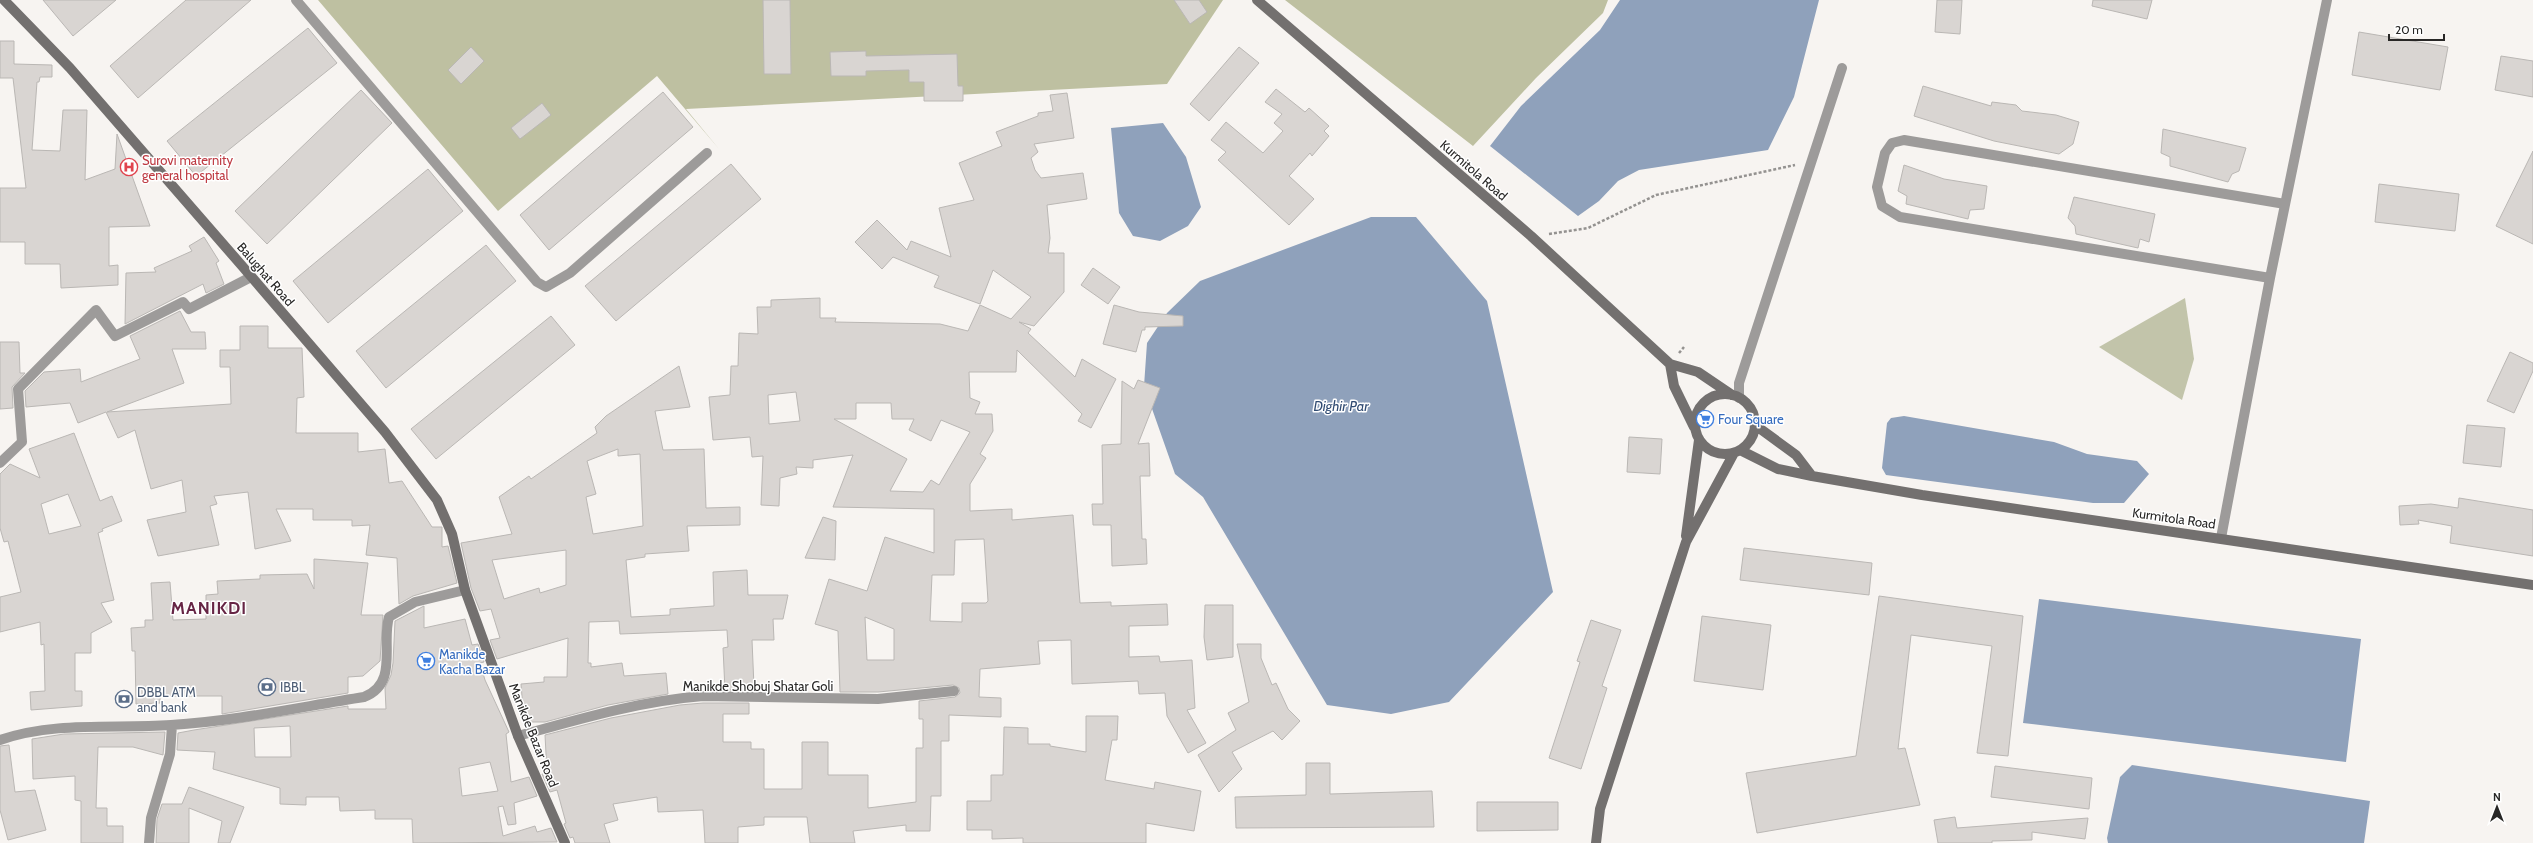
<svg xmlns="http://www.w3.org/2000/svg" width="2533" height="843" font-family="Cabin,sans-serif">
<rect width="100%" height="100%" fill="#f7f4f1"/>
<!-- green -->
<path fill="#c2c4aa" d="M2185,298L2194,359L2182,400L2099,347Z"/>
<!-- forest -->
<path fill="#bec0a1" d="M318,0H1223L1167,84L686,109L719,149L657,76L498,211Z
M1285,0H1608L1603,13L1536,78L1473,146Z"/>
<!-- water -->
<path fill="#8fa1bb" d="M1620,0H1819L1794,97L1768,150L1639,170L1618,181L1599,201L1578,216L1490,146L1521,106L1600,30Z
M1163,123L1186,157L1201,207L1188,226L1160,241L1133,236L1119,213L1111,128Z
M1371,217H1416L1487,301L1553,592L1449,702L1391,714L1327,705L1203,497L1175,474L1144,386L1147,343L1167,313L1200,281Z
M1904,416L2054,442L2087,454L2137,461L2149,474L2124,503H2093L1886,475L1882,468L1887,423L1891,418Z
M2039,599L2361,639L2346,762L2023,723Z
M2132,765L2370,801L2364,843H2108L2107,838L2120,777Z"/>
<!-- building -->
<path fill="#d9d5d2" stroke="#bab7b4" fill-rule="evenodd" d="M43,0H116L73,36Z
M186,0H251L138,98L110,66Z
M763,0H790L791,74H764Z
M1174,0H1199L1207,12L1190,24Z
M1937,0H1962L1960,34L1935,32Z
M2093,0H2152L2147,19L2092,6Z
M308,28L337,63L196,176L167,141Z
M2359,32L2448,47L2440,90L2352,75Z
M0,41H14V64L52,65V77H40L39,82H37L32,150L60,151L63,110H87L85,180L115,169L117,134L150,226L109,227V266L118,265V285L61,288L60,264H25V242H0V188H26L13,78H0Z
M471,47L484,61L461,84L448,70Z
M1239,47L1259,63L1209,121L1190,104Z
M866,51V56L957,54L958,86H963V101H924V82H909V70L866,71V76H831L830,52Z
M2501,56L2533,61V97L2495,90Z
M1923,86L1991,106L1992,102L2016,105L2022,111L2056,115L2079,122L2073,144L2059,154L1994,141L1914,116Z
M1276,89L1305,112L1309,108L1329,126L1324,131L1329,136L1312,156L1310,153L1289,176L1314,199L1289,225L1218,160L1226,152L1211,140L1226,122L1263,153L1283,131L1274,123L1282,114L1265,102Z
M361,90L392,123L267,244L235,211Z
M663,92L693,127L549,250L520,215Z
M1067,93L1074,138L1034,144L1038,152L1031,158L1035,170L1041,178L1083,173L1087,199L1047,205L1050,238L1048,253H1064V292L1034,326L1019,322L1031,329L1028,333L1075,377L1082,359L1116,379L1091,428L1078,421L1082,414L1017,350L1016,372H969L970,398L980,402L975,414H992L993,431L980,454L986,458L970,484V511L1012,509V520L1073,515L1080,603L1111,602V606L1167,604L1168,625L1129,626V657L1159,656L1160,662L1192,660L1195,708L1187,710L1206,743L1188,753L1167,716L1165,693L1139,694L1138,681L1072,684L1071,640L1038,641L1040,664L980,669L979,697L1001,698V717L949,715V741H941V796H931L930,831H906V825L853,831L855,843H810L807,817H764V825L738,827V843H705L703,810L658,812L657,797L613,804L618,820L604,824L610,843H575L573,837L570,838L564,824L566,823L557,790L550,792L542,774L547,772L545,735L611,718L680,705L703,703H749V714H723V742H751V749H764V789H802V742H828V775H868V808L916,802V748H923V719H919V701L955,697L960,693L959,688L953,685L878,692H840L838,631L815,624L829,579L867,591L885,537L934,553V509L833,507L853,455L813,460V468L796,467L797,474L780,478L779,506L761,505L763,456L752,457L750,437L713,440L709,397L730,395L731,366H738L739,333L758,334L757,307H771V300L820,298V318H836L835,322L940,324L968,331L980,305L1011,319L1031,297L993,270L980,304L934,287L939,276L893,257L882,269L855,242L877,220L907,250L911,241L951,257L939,208L974,200L959,163L1002,146L996,132L1038,116V113L1053,111L1050,95ZM796,392L800,421L769,424L768,395ZM856,403H891L892,419H914L909,430L931,441L941,420L970,432L939,485L931,480L923,492L890,491L907,459L834,419H856ZM984,539L988,601L986,603H962V622L930,621L932,575H954L955,540ZM865,617L894,629V660H867Z
M542,103L551,115L520,139L511,128Z
M2163,129L2246,148L2239,171L2232,174L2228,182L2170,166V157L2161,153Z
M2533,151V244L2496,226Z
M731,164L761,199L616,321L585,286Z
M1904,165L1944,179L1987,186L1984,209L1970,210L1968,219L1906,204L1907,196L1898,191Z
M428,169L463,211L328,323L293,281Z
M2379,184L2459,194L2455,231L2375,222Z
M2074,197L2155,214L2149,242L2140,239L2138,248L2076,234L2075,226L2068,218Z
M204,237L219,261L216,263L224,284L206,293L203,284L125,324L126,273L156,272L154,268L192,251L189,246Z
M486,245L516,281L386,388L356,351Z
M1093,268L1120,287L1108,304L1081,285Z
M1114,305L1139,312L1183,316V326L1145,327V330H1142L1136,352L1103,344Z
M180,311L191,332H205L206,349H172L184,383L107,412L231,404L230,367H220V350H240V326H268V348H302L304,397L297,398L296,433H358V452L385,449L389,483L402,481L432,527H442V547L448,546L457,583L413,596L399,604L397,558L366,555L370,525L352,526V520H313V509H276L291,541L255,549L248,492L214,496L217,504L210,506L219,545L158,556L147,520L186,512L182,480L151,489L135,430L118,438L106,412L78,423L70,403L26,407L25,391L44,372L80,369L81,382L140,359L130,336Z
M551,316L575,345L436,459L411,429Z
M0,342H19L20,373H25L12,387L13,408L0,409Z
M2510,352L2533,363V371L2514,413L2487,401Z
M679,366L690,407L655,411L663,450L704,449L706,508L740,507V525L687,526L689,551L645,554V557L626,560L631,617L670,615V609L714,606L713,572L747,570L748,595H788L783,619H773L774,640H752L754,687L749,688V690H725L723,648L728,647L727,630L620,634L619,621L589,622L588,663H591V667L622,663L624,676L666,673L668,694L608,705L545,722H524L521,684L544,682V677H567L568,638L497,659L490,640L500,638L491,609L480,611L471,588L461,543L512,534L499,497L529,476L531,479L597,433L595,427L606,416ZM618,449V456L640,454L643,526L593,534L586,497L596,494L587,461ZM566,550V585L540,593L539,588L504,599L492,560Z
M1138,380L1160,388L1138,444L1149,443L1150,476H1140L1142,539H1146L1147,564L1112,566L1111,525H1093L1092,504H1103L1102,445L1121,444L1122,381L1134,389Z
M2467,425L2505,428L2501,467L2463,463Z
M74,433L100,501L112,496L122,521L102,529L103,531L98,533L114,600L101,603L112,622L91,633V653H75V691H82V706L31,710L30,692L45,691L44,644L41,645L40,622L0,632V597L21,592L8,541L4,542L0,528V474L10,464L40,478L29,449ZM68,494L81,526L49,534L41,504Z
M1629,437L1662,439L1660,474L1627,472Z
M2459,498L2533,510V556L2450,543L2452,526L2418,520L2419,524L2400,525L2399,506L2431,504L2458,508Z
M823,517L836,521L835,560L805,558Z
M1744,548L1872,563L1869,595L1740,580Z
M314,559L368,563L361,615H383L380,661L363,676L348,677V693L222,714V696H160V703L136,704L135,651H132L131,628L145,627V620H153L151,583L170,582L173,620L206,619V595L218,594L217,581L260,579V575L307,574L314,589Z
M1879,596L2023,616L2008,756L1977,753L1992,646L1911,635L1898,749L1905,748L1920,805L1757,833L1746,773L1856,756Z
M1205,605H1233V657L1207,660L1204,637Z
M424,606V628L465,619L472,645L478,644L484,662L480,663L485,680L509,732L506,734L511,782L529,777L537,796L514,803L516,824L508,825L503,806L498,807L503,836L535,826L537,832L551,828L557,842L413,843L412,819H375V810L340,811L339,797H306V805L280,804V788L213,769L215,752L177,750L178,733L194,730L348,706V709H386L385,688L391,675L393,663L395,621ZM290,726L291,757H255L254,728ZM490,762L498,791L462,796L459,768Z
M1702,616L1771,625L1763,690L1694,681Z
M1591,620L1621,630L1602,686L1607,688L1581,769L1549,758L1580,662L1577,661Z
M1237,644H1261V658L1272,685L1276,683L1288,709L1300,721L1282,740L1273,731L1232,752L1242,769L1219,792L1198,755L1236,730L1228,713L1249,702Z
M1086,716H1118L1117,740H1112L1105,780L1154,789L1155,782L1201,791L1194,831L1146,823V843H1023V838L992,839V830H967V801H991V775H1003L1004,727L1028,728V744H1050V746L1086,752Z
M165,732L163,755L133,747H98L96,808H107V826H123V843H81V801L75,800V776L33,779L32,739L64,734Z
M9,745L15,792L35,790L46,830L8,840L0,810V746Z
M1306,763H1330V794L1432,791L1434,827L1236,828L1235,797L1306,795Z
M1995,766L2092,778L2089,809L1991,797Z
M189,787L244,807L230,843H218L222,821L189,808V843H156L157,819L162,804H182Z
M1477,802H1558V830L1477,831Z
M1955,817L1957,828L2088,818L2085,839L2032,832V840L1992,841V843H1938L1934,820Z"/>
<g fill="none" stroke-linecap="round" stroke-linejoin="round">
<!-- path -->
<path stroke="#949290" stroke-width="2.5" stroke-dasharray="3 2" stroke-linecap="butt" d="M1549,234L1588,228L1656,195L1795,165
M1679,353L1684,347"/>
<!-- street -->
<path stroke="#9d9b9a" stroke-width="10" d="M296,0L537,282L546,287L570,273L707,153
M2270,278L1900,217L1882,206L1877,187L1885,153L1892,143L1904,140L2285,204
M1739,398V383L1842,68
M0,463L22,442L18,389L96,310L115,336L183,302L189,309L251,277
M2221,538L2270,278L2327,0
M518,736C579,719 640,701 703,696L878,699L954,691
M0,740C55,721 114,729 171,725C236,721 300,707 364,697C399,684 381,643 389,617L415,602L465,590
M149,843L151,818L170,754L172,725"/>
<!-- secondary -->
<path stroke="#73706f" stroke-width="10" d="M4,0L70,68L243,267L385,432L437,500L452,534L465,590L518,736L565,843
M1257,0L1531,236L1670,364L1698,372L1732,395
M1670,364L1674,386L1694,427
M1695 424a30 30 0 1 1 60 0a30 30 0 1 1-60 0Z
M1755,425L1796,455L1812,476
M1740,450L1778,469L1812,476L1922,495L2533,585
M1686,536L1699,440
M1596,843L1600,809L1686,542L1734,453"/>
</g>
<!-- icons -->
<defs>
<symbol id="hospital-ring" viewBox="-11 -11 22 22"><circle r="9.5" fill="#fff" stroke="#e0444e" stroke-width="1.5"/><path d="M-5-5h3v3.5h4V-5h3V5h-3V1.5h-4V5h-3Z" fill="#e0444e"/></symbol>
<symbol id="supermarket-ring" viewBox="-11 -11 22 22"><circle r="9.5" fill="#fff" stroke="#3f7fe0" stroke-width="1.5"/><path d="M-6-5.5h2.5l.6 2H6L4.5 2H-2.5L-4.4-4H-6ZM-1.5 3.2a1.3 1.3 0 1 0 .1 0ZM3 3.2a1.3 1.3 0 1 0 .1 0Z" fill="#3f7fe0"/></symbol>
<symbol id="bank-ring" viewBox="-11 -11 22 22"><circle r="9.5" fill="#fff" stroke="#5c6f8a" stroke-width="1.5"/><path d="M-6-4H6V4H-6ZM0-2.3a2.3 2.3 0 1 0 0 4.6a2.3 2.3 0 1 0 0-4.6Z" fill="#5c6f8a"/></symbol>
</defs>
<g fill-rule="evenodd">
<use href="#hospital-ring" x="119" y="157" width="20" height="20"/>
<use href="#supermarket-ring" x="1695" y="409" width="20" height="20"/>
<use href="#supermarket-ring" x="416" y="651" width="20" height="20"/>
<use href="#bank-ring" x="257" y="677" width="20" height="20"/>
<use href="#bank-ring" x="114" y="689" width="20" height="20"/>
</g>
<g text-anchor="middle" stroke-width="3" stroke-linejoin="round" paint-order="stroke">
<!-- health labels -->
<g font-size="13" fill="#be3a42" stroke="#fff" text-anchor="start">
<text x="142" y="165">Surovi maternity<tspan x="142" dy="15">general hospital</tspan></text>
</g>
<!-- street labels -->
<g font-size="13" fill="#282726" stroke="#fff">
<text transform="translate(1474 170) rotate(41)" y="5">Kurmitola Road</text>
<text transform="translate(266 274) rotate(49)" y="5">Balughat Road</text>
<text transform="translate(2174 518) rotate(8)" y="5">Kurmitola Road</text>
<text x="758" y="691">Manikde Shobuj Shatar Goli</text>
<text transform="translate(534 735) rotate(68)" y="5">Manikde Bazar Road</text>
</g>
<!-- shop labels -->
<g font-size="13" fill="#366cbe" stroke="#fff" text-anchor="start">
<text x="1718" y="424">Four Square</text>
<text x="439" y="659">Manikde<tspan x="439" dy="15">Kacha Bazar</tspan></text>
</g>
<!-- service labels -->
<g font-size="13" fill="#4e5e75" stroke="#fff" text-anchor="start">
<text x="280" y="692">IBBL</text>
<text x="137" y="697">DBBL ATM<tspan x="137" dy="15">and bank</tspan></text>
</g>
<!-- water labels -->
<g font-size="14" font-style="italic" fill="#304b72" stroke="#fff">
<text x="1341" y="411">Dighir Par</text>
</g>
<!-- district labels -->
<g font-size="17" font-weight="bold" letter-spacing="1" fill="#662545" stroke="#fff">
<text x="209" y="614">MANIKDI</text>
</g>
</g>
<!-- north arrow -->
<g transform="translate(2497 807)" stroke="#ffffff" stroke-width="3" paint-order="stroke">
<path d="M0-3L7 15L0 10L-7 15Z" fill="#282726"/>
<text y="-6" font-size="11" font-weight="bold" text-anchor="middle" fill="#282726">N</text>
</g>
<!-- scale -->
<path d="M2389 34v6h55v-6" fill="none" stroke="#282726" stroke-width="2"/>
<text x="2395" y="34" font-size="12" fill="#282726" stroke="#ffffff" stroke-width="3" paint-order="stroke">20 m</text>
</svg>
